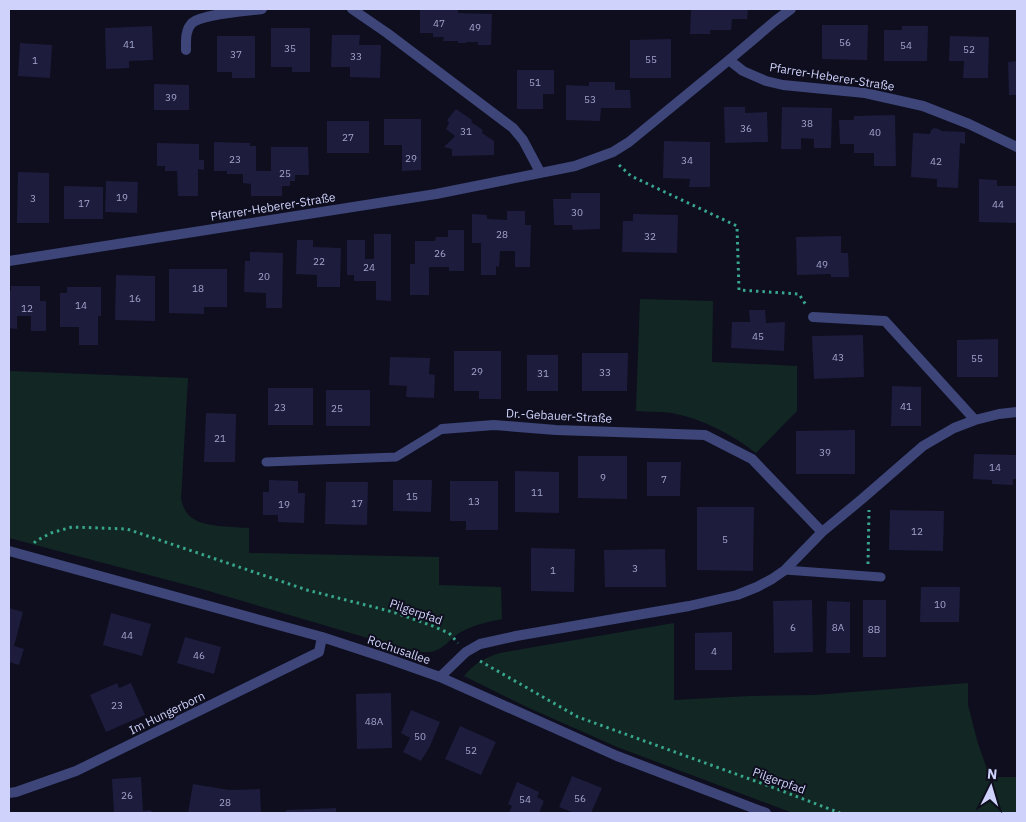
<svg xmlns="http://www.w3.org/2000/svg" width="1026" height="822" font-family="'IBM Plex Sans',sans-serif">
<rect width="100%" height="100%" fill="#0e0e1e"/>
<!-- green -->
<path fill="#122723" d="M640,299L713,301L712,362L797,366V411L756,453C731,434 703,419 672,413C660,411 648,412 636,411Z
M9,371L188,378L181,499C183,507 186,515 194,519C205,527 235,527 249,528V553L439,557V585L501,587L502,619C487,622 474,625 461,632C450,638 443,651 429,652C419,653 408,649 398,647L202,589L9,538Z
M674,623V700L750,696L815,695L968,683V705L978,744L990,777H1017V813H793L617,747L529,708L464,676C477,661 483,659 500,653Z"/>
<!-- building -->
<path fill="#1d1c3d" d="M420,9H458V13L492,14L491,45H478V42H466V43H458V41H443L444,37H433V33H420Z
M691,9H748L747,19H732L731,30H710V34H690Z
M822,25H868L867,60L822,59Z
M152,26L153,60L129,61V68L106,69L105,28Z
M902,26H928L927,61H884V30H902Z
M271,28H310V72H292V67H271Z
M332,35H360L359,45H381L380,78L350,77V67H331Z
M217,36H255V78H232V72H217Z
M950,36L989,37L988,78H963L964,61H949Z
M671,39V78H630V40Z
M20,43L52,45L50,78L18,76Z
M1017,61V95H1009L1008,62Z
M517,70H554V94H543V109H517Z
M589,82H615V90H630L631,108H601L600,121L566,120V85L589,86Z
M154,84L189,85V110H154Z
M724,107H745V113L767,112L768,142L725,143Z
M782,107L832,108L831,148H814V139L801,138V149H781Z
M456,109L472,120L471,122L483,130L482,133L494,141V155L452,156V149L444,147L455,136L446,129L449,123L447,120Z
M895,115L896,166H874V153H854V144H840L839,120H854V116Z
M384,119H421V170L402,171V145H384Z
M327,121H369V153H327Z
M934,128L939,129L941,131L965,132V144L960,143L958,188L937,187V179L911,177L913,133L930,134L931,130Z
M664,141L710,142V187H689L690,179L663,178Z
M214,142L250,143V146H256V171H271V147H308L309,175H295V181H290V186H282V196H251V184L243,183V174H227V171H214Z
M157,143L199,144V160H204V170L198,169V196H178L177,171H165V166H157Z
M18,172L49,173V223H17Z
M979,179L997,180V186H1017V223L979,222Z
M106,181L138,182L137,213L105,212Z
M64,186L103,187V219H64Z
M571,193H600V229L573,230L572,225H554L553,199H571Z
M507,211H525V225H531L530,267H515V251H500L499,267L496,266V275H481V243H472V214L487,215V219L507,220Z
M633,214L678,215L677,253L622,252L623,221H633Z
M448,230H464V271H449V267H429V295H410V264H415V241H435L436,237H448Z
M374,234H391V301L376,300V281H354V275H347V240H365V259H374Z
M841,236V253H848L849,277H831V274L797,275L796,237Z
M297,240H313V247L341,248L340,287H317V275L296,274Z
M250,252L283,253L282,308H266V293L244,292L245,261H250Z
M169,269H227V307H204V314L169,313Z
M116,275L155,276V321L115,320Z
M11,286H40V301H46V331H31V316H17V329L9,328V291H11Z
M67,287H101V316H98V345H79V327H60V293H67Z
M749,310H765L766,323L785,322L784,351L731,348L732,322H750Z
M863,335L864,377L814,379L812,336Z
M998,339V377H957V340Z
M454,351H501V399H479V391H454Z
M582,353H628L627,391H582Z
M527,355H558V391H527Z
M390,357L430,358L429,374L435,375L434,398L406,397L407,386L389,385Z
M892,386L921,387V426H891Z
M268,388H313V425H268Z
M326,390H370V426H326Z
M206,413L236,414L235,462H204Z
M855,430V474H796V431Z
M974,454L1017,455V479H1013V485L992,484V480L973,479Z
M578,456H627V499L578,498Z
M647,462H681L680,496H647Z
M515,471L559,472V513L515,512Z
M269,480L298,481V493H305L304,523L278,522V515H263V492H269Z
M393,480H432L431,512L393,511Z
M450,481H498V530H466V521H450Z
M326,482H368L367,525L325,524Z
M697,507H754L753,571L697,570Z
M890,510L944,511L943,551L889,550Z
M531,548L575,549L574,592L531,591Z
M665,549L666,587H605L604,550Z
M921,587H960L959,622H920Z
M812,600L813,652L774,653L773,601Z
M863,600H886V657H863Z
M827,601L850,602V653H826Z
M9,608L23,612L14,646L24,649L19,665L9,662Z
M111,613L151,624L142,656L103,645Z
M732,632V670H695V633Z
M185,637L221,647L214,674L177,663Z
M117,683L119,688L131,683L145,715L106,732L90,695Z
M391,693L392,748L357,749L356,694Z
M411,710L440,722L430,746L421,761L403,752L410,738L401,733Z
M460,726L496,742L481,775L445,759Z
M572,776L602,788L591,813H574L559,807Z
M141,777L143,811L151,810L152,813H114L112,779Z
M517,782L539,792L537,797L544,801L539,813H509L512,806L508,804Z
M193,784L229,790L260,789L261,813H188Z
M336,808V813H286V810Z"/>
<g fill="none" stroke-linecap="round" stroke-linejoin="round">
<!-- path -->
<path stroke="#38a68d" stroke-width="3" stroke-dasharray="2.5 4" stroke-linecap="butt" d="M619,165L631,176L737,226L739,290L799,294L806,305
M34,543L36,541L51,533L72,527L127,529L307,590L393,612L430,625L449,633L458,643
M868,564L869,510
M480,661L578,717L769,786L840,813"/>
<!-- lane -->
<path stroke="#3d4579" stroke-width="9" d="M266,462L396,457L442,429
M785,570L881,577"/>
<!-- street -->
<path stroke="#3d4579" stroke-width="10" d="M352,9L387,33L513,128L523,140L540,172
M186,50C186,41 185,30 192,23C202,14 247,11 262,9
M729,60L743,71L766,81L783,85L865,93L923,106L969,124L1017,147
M9,261L436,194L575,166L613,152L629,142L729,60L775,21L791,9
M813,317L885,321L975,420
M442,429L494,425L556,430L705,435L752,459L822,532
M9,551L322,637L386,658L440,677L617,756L766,813
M440,677L466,652L480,644L516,636L689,606L737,595L757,587L772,579L785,570L822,532L862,499L923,446L954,428L975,420L999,414L1017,412
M9,793L16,792L76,771L319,652L322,637"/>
</g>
<g text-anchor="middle" stroke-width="4" stroke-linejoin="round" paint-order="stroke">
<!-- number labels -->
<g font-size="10" fill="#a2a4cc">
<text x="439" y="27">47</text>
<text x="475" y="31">49</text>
<text x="845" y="46">56</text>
<text x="129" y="48">41</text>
<text x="906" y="49">54</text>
<text x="290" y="52">35</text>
<text x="969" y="53">52</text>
<text x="236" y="58">37</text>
<text x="356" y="60">33</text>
<text x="651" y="63">55</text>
<text x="35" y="64">1</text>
<text x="535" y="86">51</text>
<text x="171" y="101">39</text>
<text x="590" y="103">53</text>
<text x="807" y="127">38</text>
<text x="746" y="132">36</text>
<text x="466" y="135">31</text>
<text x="875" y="136">40</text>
<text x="348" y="141">27</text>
<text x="411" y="162">29</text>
<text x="235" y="163">23</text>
<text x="687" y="164">34</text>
<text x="936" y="165">42</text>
<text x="285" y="177">25</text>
<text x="122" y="201">19</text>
<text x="33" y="202">3</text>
<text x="84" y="207">17</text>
<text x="998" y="208">44</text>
<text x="577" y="216">30</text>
<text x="502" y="238">28</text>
<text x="650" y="240">32</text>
<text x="440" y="257">26</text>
<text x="319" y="265">22</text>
<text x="822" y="268">49</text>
<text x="369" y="271">24</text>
<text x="264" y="280">20</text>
<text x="198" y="292">18</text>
<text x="135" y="302">16</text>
<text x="81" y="309">14</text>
<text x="27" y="312">12</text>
<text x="758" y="340">45</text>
<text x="838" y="361">43</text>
<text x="977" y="362">55</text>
<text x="477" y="375">29</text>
<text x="605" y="376">33</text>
<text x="543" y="377">31</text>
<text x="906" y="410">41</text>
<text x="280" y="411">23</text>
<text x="337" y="412">25</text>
<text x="220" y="442">21</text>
<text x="825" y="456">39</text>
<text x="995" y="471">14</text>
<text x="603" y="481">9</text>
<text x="664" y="483">7</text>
<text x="537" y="496">11</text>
<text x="412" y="500">15</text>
<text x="474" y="505">13</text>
<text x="357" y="507">17</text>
<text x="284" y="508">19</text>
<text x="917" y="535">12</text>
<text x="725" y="543">5</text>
<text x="635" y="572">3</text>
<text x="553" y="574">1</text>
<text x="940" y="608">10</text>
<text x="793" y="631">6</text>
<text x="838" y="631">8A</text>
<text x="874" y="633">8B</text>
<text x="127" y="639">44</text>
<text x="714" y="655">4</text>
<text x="199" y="659">46</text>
<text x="117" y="709">23</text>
<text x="374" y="725">48A</text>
<text x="420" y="740">50</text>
<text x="471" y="754">52</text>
<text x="127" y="799">26</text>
<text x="580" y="802">56</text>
<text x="525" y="803">54</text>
<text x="225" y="806">28</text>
</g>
<!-- street labels -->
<g font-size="12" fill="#cfd2fb" stroke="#0e0e1e">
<text transform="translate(832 77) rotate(9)" y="4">Pfarrer-Heberer-Straße</text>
<text transform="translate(273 207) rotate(-9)" y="4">Pfarrer-Heberer-Straße</text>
<text transform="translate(559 416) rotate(3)" y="4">Dr.-Gebauer-Straße</text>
<text transform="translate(416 612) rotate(19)" y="4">Pilgerpfad</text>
<text transform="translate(399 650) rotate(19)" y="4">Rochusallee</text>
<text transform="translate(167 713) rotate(-26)" y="4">Im Hungerborn</text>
<text transform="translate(779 781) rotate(20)" y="4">Pilgerpfad</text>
</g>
</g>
<!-- border -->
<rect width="1026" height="822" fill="none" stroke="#cfd2fb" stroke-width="20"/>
<!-- north arrow -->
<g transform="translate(991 787) rotate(5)" stroke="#0e0e1e" stroke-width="4" paint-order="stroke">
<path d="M0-4L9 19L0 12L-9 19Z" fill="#cfd2fb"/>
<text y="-8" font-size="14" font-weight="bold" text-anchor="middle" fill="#cfd2fb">N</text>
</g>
</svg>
